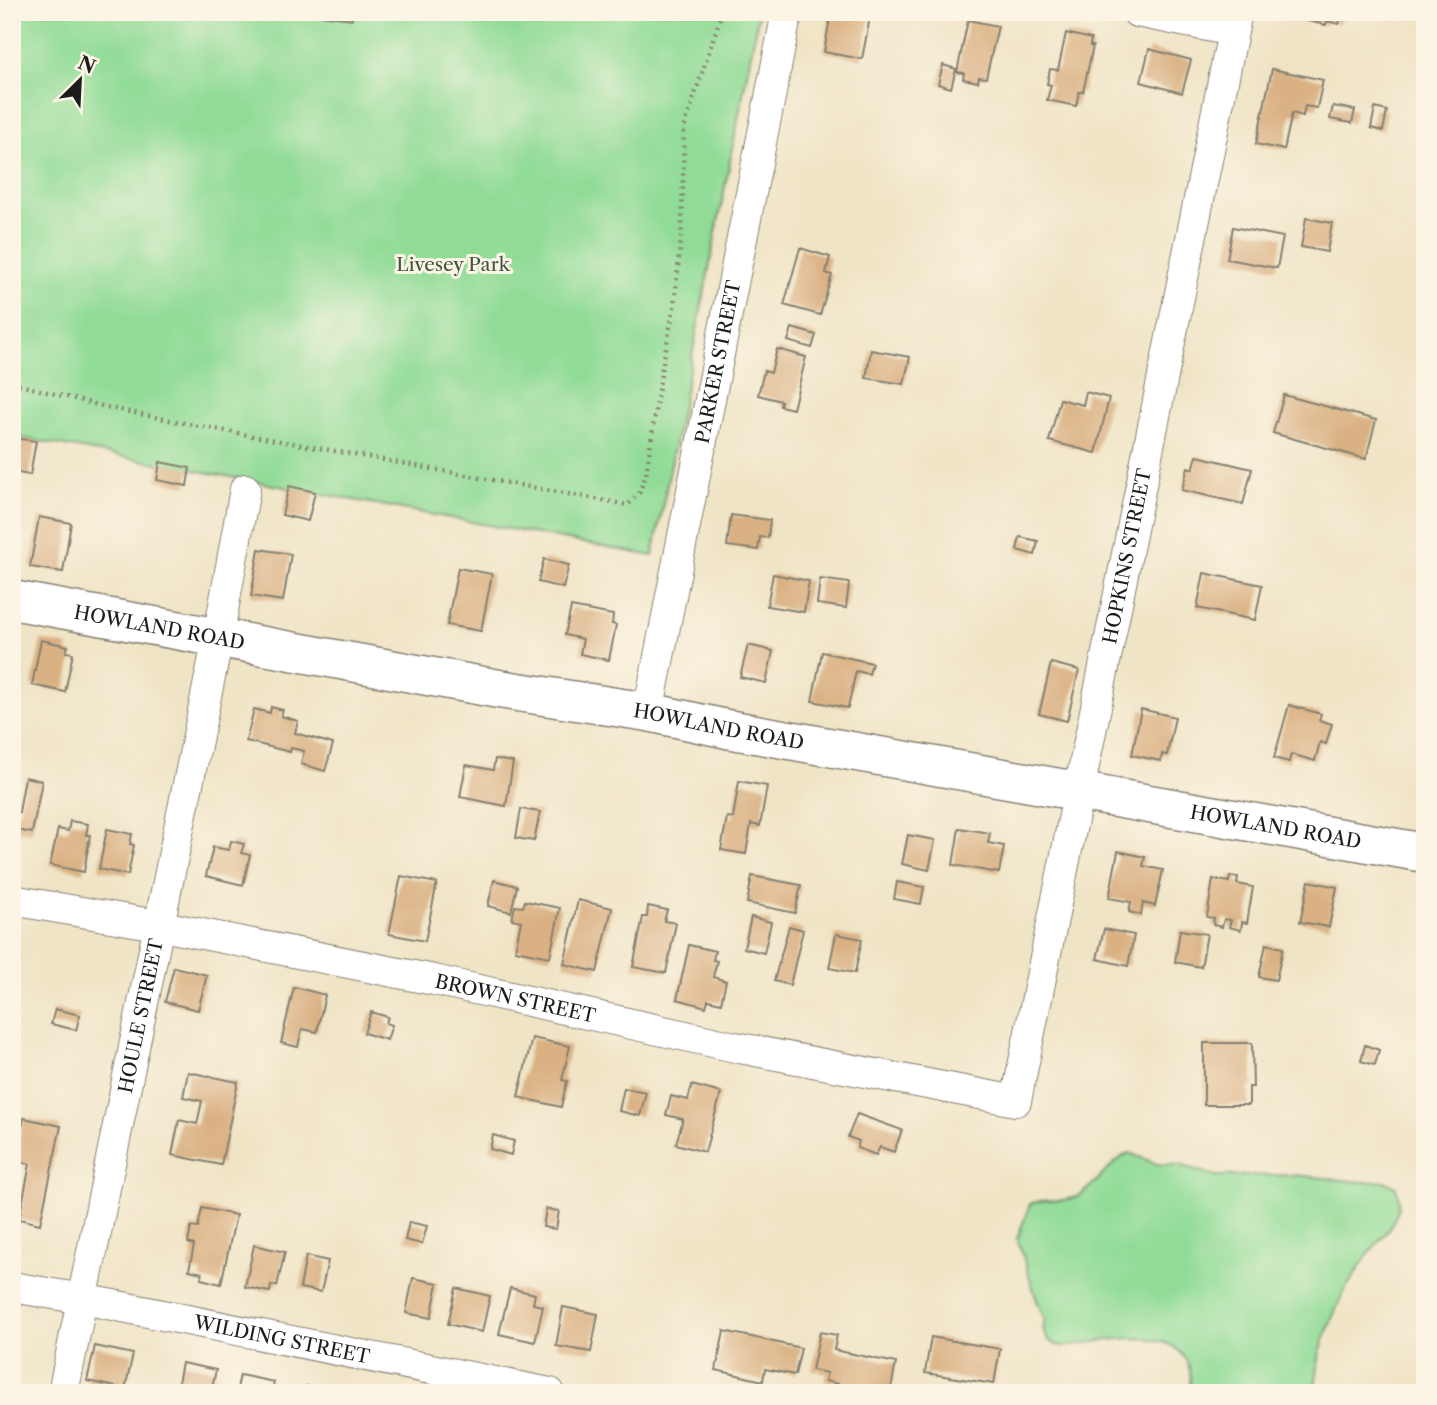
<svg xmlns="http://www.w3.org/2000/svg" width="1437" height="1405" font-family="'Libre Caslon Text',serif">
<rect width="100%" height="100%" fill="#fcf5e5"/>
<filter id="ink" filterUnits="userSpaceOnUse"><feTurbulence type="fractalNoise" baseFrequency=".0143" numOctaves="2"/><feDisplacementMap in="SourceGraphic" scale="14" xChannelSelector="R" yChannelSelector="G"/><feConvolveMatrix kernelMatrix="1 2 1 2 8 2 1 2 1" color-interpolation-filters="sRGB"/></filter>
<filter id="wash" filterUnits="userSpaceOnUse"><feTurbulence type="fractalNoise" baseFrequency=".00686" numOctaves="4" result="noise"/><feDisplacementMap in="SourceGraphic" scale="28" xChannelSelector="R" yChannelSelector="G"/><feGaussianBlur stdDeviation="1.57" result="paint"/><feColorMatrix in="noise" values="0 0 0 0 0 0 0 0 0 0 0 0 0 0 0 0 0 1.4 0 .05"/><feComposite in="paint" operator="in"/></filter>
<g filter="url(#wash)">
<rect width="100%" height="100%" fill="#f0e4c6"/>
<!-- green -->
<path fill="#90db96" stroke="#567c59" stroke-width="2" d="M12,12H759L653,556L12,436Z
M1129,1153L1157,1164L1180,1165L1216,1176L1295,1175L1362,1182L1385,1181L1396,1187C1408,1217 1378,1239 1363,1262C1353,1276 1343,1293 1336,1309C1331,1322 1324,1337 1321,1350C1317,1364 1318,1378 1313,1393H1188C1192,1377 1192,1366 1181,1353C1164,1333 1118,1338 1094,1342C1084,1343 1072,1347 1062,1346C1047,1344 1040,1333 1045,1320C1032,1293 1028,1266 1017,1239L1030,1204C1047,1196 1060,1205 1078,1196C1098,1185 1108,1163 1129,1153Z"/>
<g id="blocks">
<!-- building -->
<path fill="#dab183" d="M322,12H353L352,19L322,15Z
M831,12H871L862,59L824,52Z
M1290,12H1342L1339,24L1327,21L1326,25L1289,17Z
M968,20L998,26L986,78L979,77L978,82L963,79L964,73L957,72Z
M1066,33L1091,39L1090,46H1093L1083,92H1079L1076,106L1047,100L1051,85L1047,84L1050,69L1058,70Z
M1149,49L1191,60L1182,93L1141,82Z
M943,65L956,69L951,88L938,84Z
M1272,69L1323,80L1317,108L1305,106L1303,116L1292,113L1284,150L1256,144Z
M1333,106L1355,110L1352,123L1330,119Z
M1375,108L1387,111L1383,131L1371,128Z
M1306,218L1332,223L1327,252L1301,247Z
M1233,227L1283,237L1277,268L1227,259Z
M800,248L830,257L826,273L832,275L820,315L784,305Z
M792,328L816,335L812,348L788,341Z
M777,349L806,357L793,409L780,406L781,401L758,395L764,371L771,373Z
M871,350L910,357L904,384L866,378Z
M1086,392L1109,398L1096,453L1049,441L1060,399L1083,405Z
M1284,395L1376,420L1366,459L1273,433Z
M12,438L36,441L30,475L12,472Z
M1197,456L1252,469L1243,504L1182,490L1188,467L1193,469Z
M160,462L190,468L187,486L157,480Z
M289,486L315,492L308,521L282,515Z
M731,515L770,520L768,538L760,537L758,550L727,546Z
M39,517L71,523L63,572L30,567Z
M1020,537L1038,541L1035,555L1017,550Z
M259,549L291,554L283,601L251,596Z
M544,559L569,565L563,588L538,582Z
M458,568L492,574L481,631L447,625Z
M1204,573L1262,585L1255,620L1197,608Z
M773,574L809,581L804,612L767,606Z
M820,579L849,583L846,608L817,604Z
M571,607L613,615L612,624L616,625L609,660L580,654L583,639L565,635Z
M41,640L68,646L66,652L73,653L65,692L32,685Z
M748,645L773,651L766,683L740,677Z
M822,652L872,663L869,674L856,671L848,708L812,701Z
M1051,663L1079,670L1067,721L1039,714Z
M1289,705L1321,714L1319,720L1332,724L1326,744L1320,742L1315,761L1291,754L1289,762L1274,758Z
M271,707L283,710L281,716L298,721L295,733L333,744L325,771L301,764L304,751L291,748L290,752L246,741L254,709L270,713Z
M1141,709L1175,717L1167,755L1162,754L1161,761L1132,755Z
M495,759L513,762L506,806L460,797L466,765L493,770Z
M25,777L42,781L32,833L12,829V811L19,812Z
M739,781L767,786L760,826L751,824L746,854L721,850L727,817L733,818Z
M521,809L540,812L534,841L516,838Z
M70,821L88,824L86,835H90L84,872L50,865L58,829L68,831Z
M959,828L990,833L988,843L1004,846L999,873L953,865Z
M107,829L132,834L130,844L134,845L128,875L99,869Z
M908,835L935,840L929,870L902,864Z
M231,841L244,844L241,853L250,855L243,885L206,876L213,847L229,850Z
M1118,851L1145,857L1143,866L1163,870L1155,906L1143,903L1141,915L1129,912L1131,902L1109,898Z
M401,876L437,883L425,941L389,934Z
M752,876L801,885L795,913L747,903Z
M1230,876L1238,877L1237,884L1253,887L1247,923L1242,922L1241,930L1229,927L1231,920L1224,919L1222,927L1213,925L1214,918L1207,917L1213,879L1229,882Z
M494,880L517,886L511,912L488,906Z
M1309,881L1337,887L1329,927L1300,922Z
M897,882L924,887L921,904L894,899Z
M578,900L612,908L597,972L564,964Z
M525,901L560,908L550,957L515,950L521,921L512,919L515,906L523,907Z
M648,906L667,910L664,921L676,923L666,973L633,967L643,917H647Z
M751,917L771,922L764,953L744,948Z
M789,926L803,930L790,985L774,981Z
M1104,929L1134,935L1128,966L1097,959Z
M1180,930L1207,934L1201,967L1175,962Z
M836,934L862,939L855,973L829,968Z
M1266,944L1283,948L1276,980L1259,977Z
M689,945L715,951L713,960L717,961L713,977L726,981L721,1003L708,1000L706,1007L677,999Z
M174,967L207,975L198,1010L165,1002Z
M294,987L325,995L317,1032L302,1029L298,1047L281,1043Z
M55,1009L80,1015L76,1030L51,1024Z
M371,1012L388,1017L386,1023L392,1025L387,1040L364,1033Z
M532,1038L570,1046L562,1080L567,1081L561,1107L518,1097Z
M1204,1043H1252L1253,1087H1249V1105H1204Z
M1365,1045L1379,1050L1375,1065L1361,1061Z
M188,1072L238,1082L221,1165L172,1155L179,1120L197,1124L202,1101L183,1097Z
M692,1085L721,1093L705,1152L676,1144L683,1119L666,1115L671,1096L688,1100Z
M624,1088L646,1092L640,1116L619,1111Z
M857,1114L902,1130L894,1152L880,1147L876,1155L857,1148L859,1141L848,1137Z
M24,1118L61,1126L40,1224L19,1219L30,1164L14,1161Z
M493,1135L514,1141L511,1155L490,1149Z
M202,1208L236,1215L221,1284L201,1279L202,1273L189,1270L194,1245L188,1243L191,1227L198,1228Z
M546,1209L559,1211L556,1229L543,1227Z
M409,1222L427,1226L422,1244L405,1240Z
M254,1245L285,1252L277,1286L271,1285L270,1292L245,1287Z
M306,1256L328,1261L321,1292L300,1288Z
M413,1278L438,1283L431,1318L406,1313Z
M456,1288L490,1296L482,1332L448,1324Z
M510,1288L535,1294L533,1304L543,1306L535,1342L499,1334Z
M563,1307L598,1314L591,1352L556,1346Z
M724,1331L801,1348L795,1375L765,1369L763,1381L716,1370Z
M820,1332L837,1335L834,1350L896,1363L890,1393H837L839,1384L825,1381L827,1373L812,1370Z
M931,1337L1000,1349L994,1384L925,1373Z
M95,1346L133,1354L125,1389L87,1381Z
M182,1363L216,1370L211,1393H176Z
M240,1375L274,1382L272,1393H236Z
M306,1386L332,1392V1393H304Z"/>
</g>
</g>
<g filter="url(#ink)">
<use href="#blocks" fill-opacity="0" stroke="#868071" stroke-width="2"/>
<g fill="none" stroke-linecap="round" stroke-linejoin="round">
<defs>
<g id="minor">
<path d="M1137,12L1233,31"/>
<path id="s1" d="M648,712L787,12"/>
<path id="s2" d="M12,900L157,925L434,980L735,1047L1016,1101L1237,12"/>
<path id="s3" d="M12,1287L83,1299L550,1393"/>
<path id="s4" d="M63,1393L218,638L245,489"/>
</g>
<g id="secondary">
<path id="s5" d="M12,600L499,689L648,712L727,729L1425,853"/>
</g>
</defs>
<!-- minor casing -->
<use href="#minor" stroke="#868071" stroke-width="32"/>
<!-- secondary casing -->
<use href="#secondary" stroke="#868071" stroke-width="41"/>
<!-- path -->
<path stroke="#868071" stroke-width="4.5" stroke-dasharray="2 5" stroke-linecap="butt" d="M12,45L21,12
M12,383L110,408L199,426L628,505L639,493L646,475L661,373L674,307L682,227L684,128L722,12"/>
<!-- minor -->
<use href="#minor" stroke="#fff" stroke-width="30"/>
<!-- secondary -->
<use href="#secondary" stroke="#fff" stroke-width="38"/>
</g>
</g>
<g text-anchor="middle" stroke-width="6" stroke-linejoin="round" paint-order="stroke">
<!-- park labels -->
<g font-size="19" fill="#3f5541" stroke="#fcf5e5">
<text x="453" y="271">Livesey Park</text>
</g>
<!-- street labels -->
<g font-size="19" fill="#1c1c1c" stroke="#fcf5e5">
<text dy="7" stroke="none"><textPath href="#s1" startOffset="357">PARKER STREET</textPath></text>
<text dy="7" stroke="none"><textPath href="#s2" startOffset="1580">HOPKINS STREET</textPath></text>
<text dy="7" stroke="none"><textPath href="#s5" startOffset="150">HOWLAND ROAD</textPath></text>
<text dy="7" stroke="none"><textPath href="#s5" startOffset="718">HOWLAND ROAD</textPath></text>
<text dy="7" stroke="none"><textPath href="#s5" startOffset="1284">HOWLAND ROAD</textPath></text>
<text dy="7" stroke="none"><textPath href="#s2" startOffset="513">BROWN STREET</textPath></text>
<text dy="7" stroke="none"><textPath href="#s4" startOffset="385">HOULE STREET</textPath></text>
<text dy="7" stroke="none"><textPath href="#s3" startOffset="275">WILDING STREET</textPath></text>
</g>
</g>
<!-- margin -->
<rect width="1437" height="1405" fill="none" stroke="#fcf5e5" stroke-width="42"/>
<!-- north arrow -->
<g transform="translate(80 80) rotate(24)" stroke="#fcf5e5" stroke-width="5" paint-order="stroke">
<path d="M0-5L12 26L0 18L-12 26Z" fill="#1c1c1c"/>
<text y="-10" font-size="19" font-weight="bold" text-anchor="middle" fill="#1c1c1c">N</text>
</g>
</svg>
